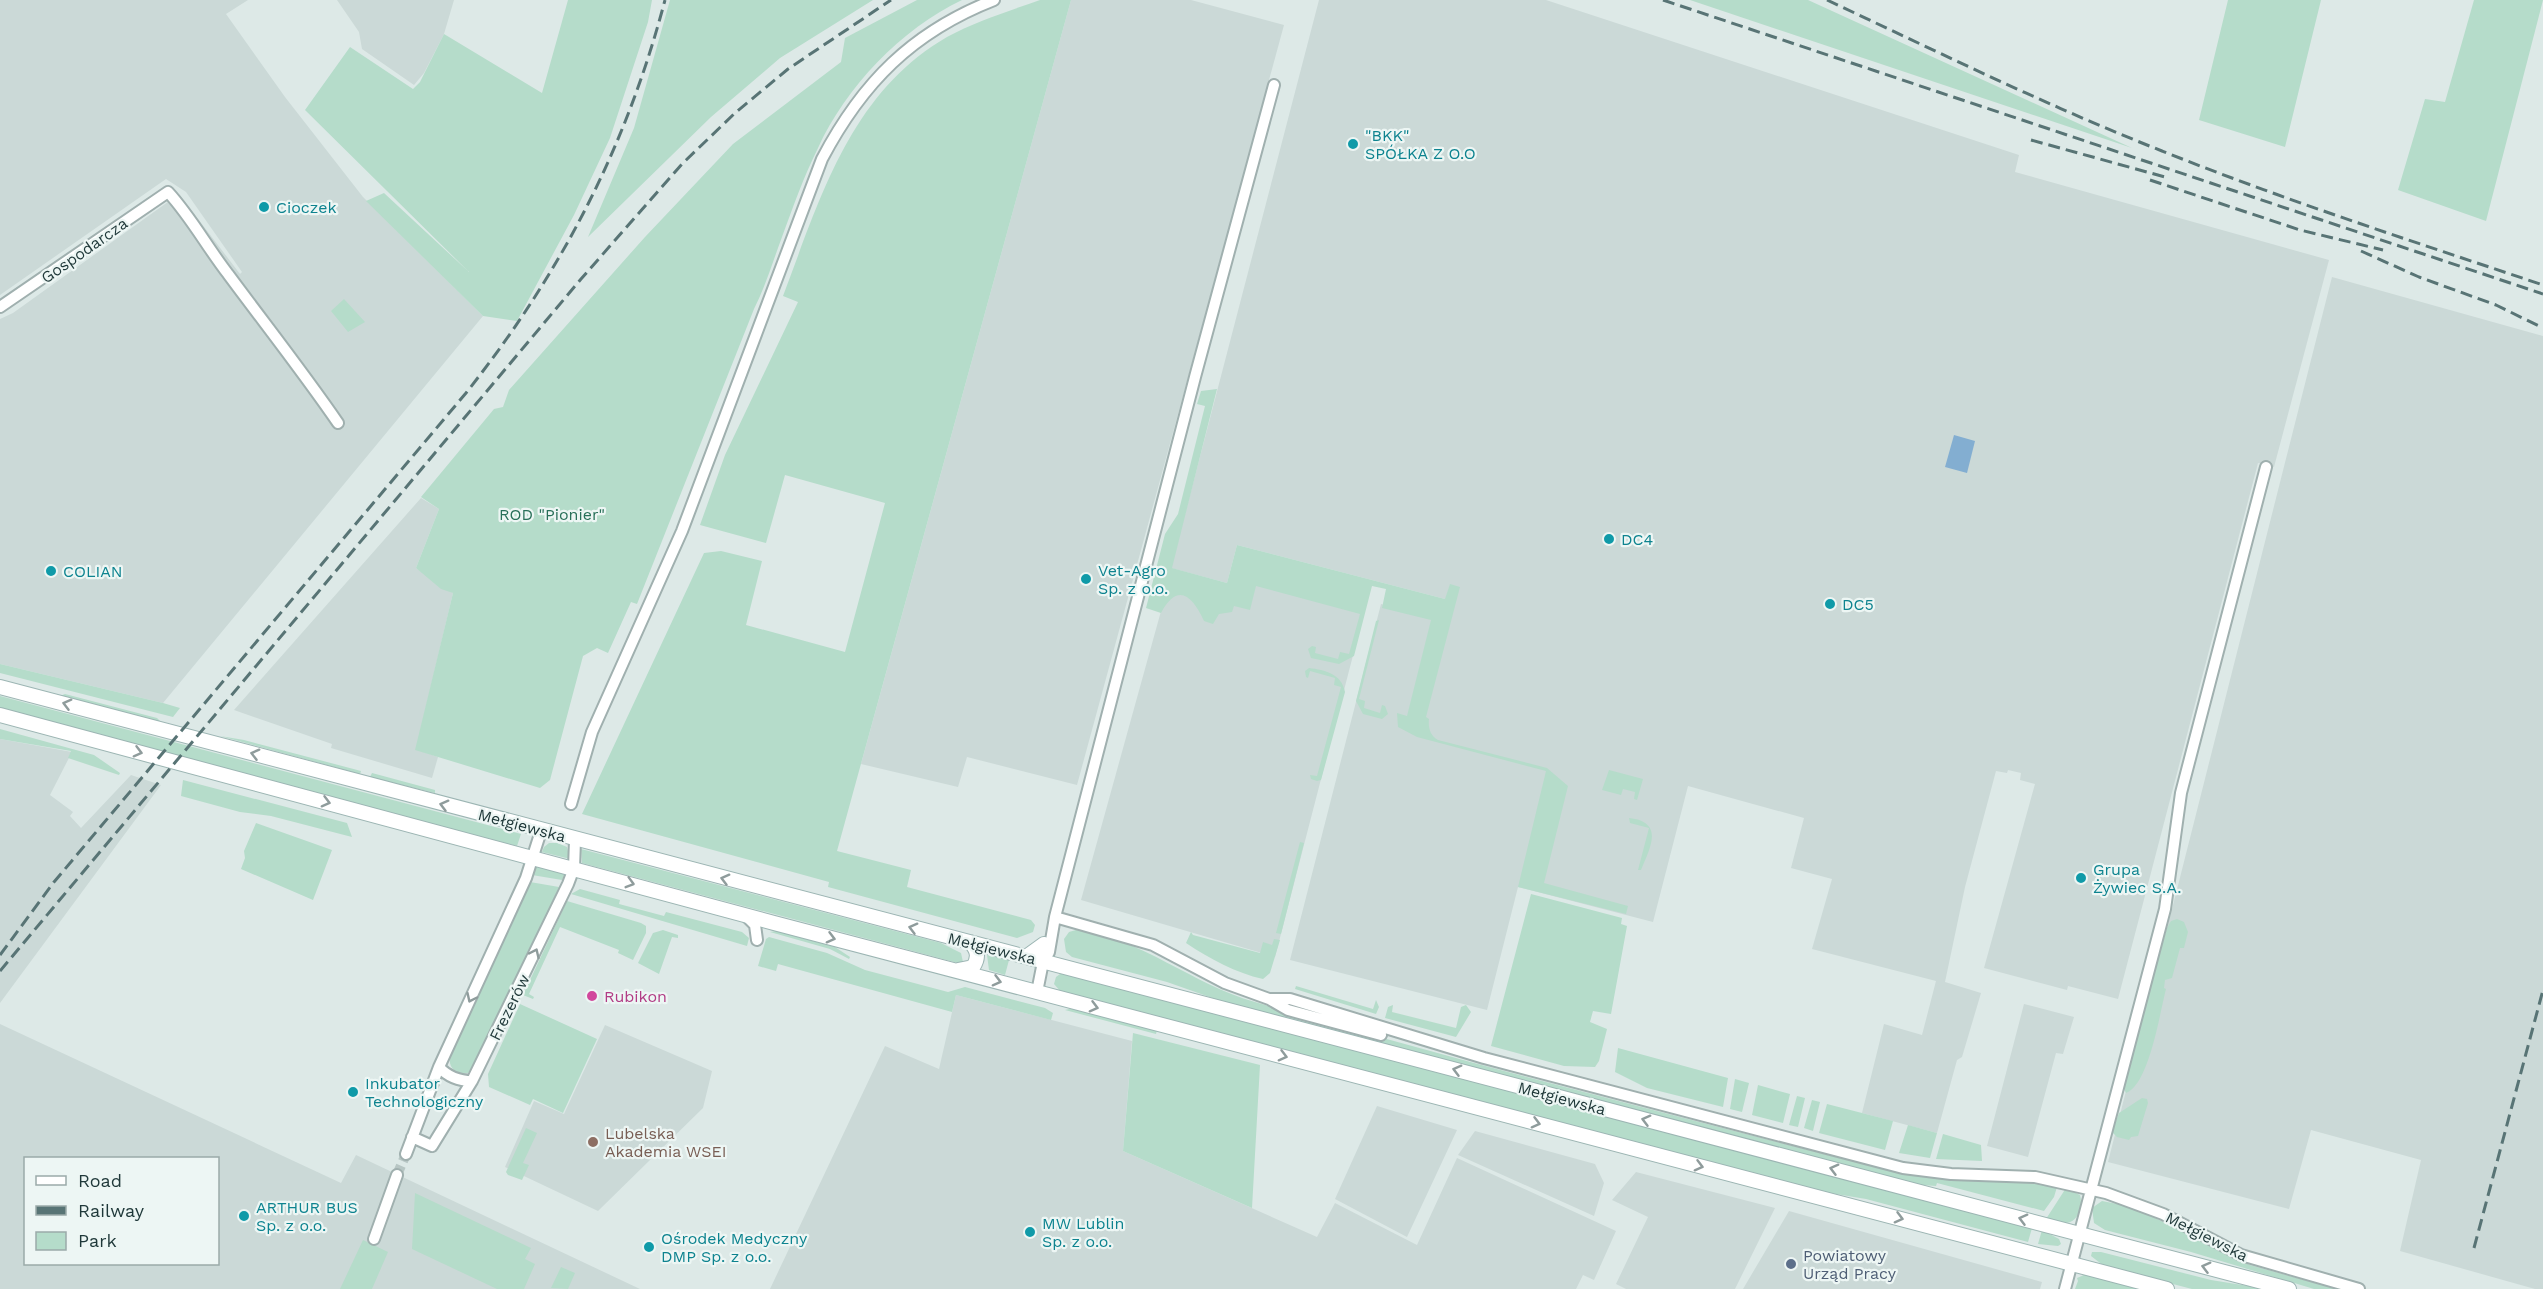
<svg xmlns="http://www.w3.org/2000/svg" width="2543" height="1289" font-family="'Work Sans',sans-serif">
<rect width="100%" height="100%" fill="#dde9e7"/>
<!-- built -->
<path fill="#cbd9d7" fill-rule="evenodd" d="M0,0H248L226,14L285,97L363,197L483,316L163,703L0,664V319L13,313L179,194L240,274L242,272L186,192L166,179L0,295Z
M337,0H454L444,34L424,73L414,85L362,49L359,32Z
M1071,0H1191L1284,25L1077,785L967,757L958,787L861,764Z
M1319,0H1546L2019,155L2015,172L2329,260L2274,467L2258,463L2118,999L2068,986L2067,990L1984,968L2035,784L2020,780L2021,773L2008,770L2007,773L1996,771L1965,887L1945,982L1981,993L1962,1057L1957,1060L1937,1133L1862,1113L1884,1024L1922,1035L1936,981L1812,949L1832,879L1791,868L1804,818L1688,786L1653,922L1518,887L1487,1010L1290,960L1381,604L1440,619L1445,599L1237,545L1227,583L1171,568Z
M2332,277L2543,336V1289H2535L2400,1251L2421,1160L2311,1130L2289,1209L2108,1162Z
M421,498L439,509L416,568L453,593L416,749L438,757L432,778L331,748L332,744L234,710Z
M1171,575L1248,595L1253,580L1365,609L1275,957L1081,900Z
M0,739L72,752L50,795L73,812L70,816L81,828L131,775L161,785L0,1003Z
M956,995L1132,1041L1123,1151L1317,1237L1335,1203L1417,1245L1457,1158L1616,1231L1594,1280L1583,1275L1576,1289H770L885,1046L939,1069Z
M2024,1004L2074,1017L2063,1054L2056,1053L2028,1157L1987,1146Z
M0,1024L341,1183L356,1155L640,1289H0ZM26,1158H218V1264H26Z
M605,1025L712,1071L703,1108L598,1211L505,1167L534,1101L564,1114Z
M1377,1106L1457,1130L1407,1237L1335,1199Z
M1475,1131L1595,1164L1604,1183L1594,1216L1458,1155Z
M1636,1172L1775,1208L1735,1289H1626L1616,1284L1648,1217L1612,1200Z
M1789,1211L2042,1282L2040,1289H1743Z"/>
<!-- green -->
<path fill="#b5dcca" d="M568,0H652L648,22L610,138L574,215L517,321L483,316L366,201L384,193L469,272L305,110L350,47L413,89L420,82L444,34L542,93Z
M670,0H873L780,58L711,117L588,237L634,128Z
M917,0H962C901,29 846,87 818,148C804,176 793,207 782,237C773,261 766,285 754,309L637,604L631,602L608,653L597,648L583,656L550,780L540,788L415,750L453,593L441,589L416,568L439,509L421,497L494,409L503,407L509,390L645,237L733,144L841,62L845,38Z
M1040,0H1071L837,851L911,870L907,887L1031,920L1035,925L1033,932L1017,938L828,887L829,882L582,814L704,553L721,551L762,561L746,625L845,652L885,503L785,475L766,543L700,525L725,455L798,302L783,296C820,199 850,93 947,37C976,21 1009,11 1040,0Z
M1690,0H1808L2132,148Z
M2228,0H2321L2285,147L2199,120Z
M2474,0H2543L2486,221L2398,190L2425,99L2445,102Z
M344,299L365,322L348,332L331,311Z
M1217,389L1172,568L1227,583L1237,545L1445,599L1450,584L1460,587L1426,717L1429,719C1428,727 1430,736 1438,740L1547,768L1568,786L1544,883L1628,906L1626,914L1518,887L1546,771L1417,737L1398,727L1397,713L1407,716L1431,620L1382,608L1386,589L1372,586L1354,656L1339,664L1311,658L1308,649L1312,646L1316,647L1315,653L1338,659L1340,652L1349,654L1360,614L1256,586L1250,610L1234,606L1232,612L1219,614L1213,624L1204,621C1193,597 1178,581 1161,613L1146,608L1165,534L1178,514L1205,406L1197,404L1201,391Z
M1379,620L1359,699L1365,701L1364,708L1380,713L1382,705L1385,706L1388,714L1382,719L1363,714L1356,701L1376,621Z
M0,664L163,703L180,708L173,717L0,673Z
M1309,668C1325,670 1342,674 1345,692L1321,780L1317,781L1311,779L1310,775L1317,776L1341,687L1334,685L1335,678L1310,671L1308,678L1306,677L1305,671Z
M65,694L157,718L161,722L60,696Z
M0,696L521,834L517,846L0,709Z
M0,729L94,755L120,773L119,775L68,758L71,751L0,739Z
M220,736L244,740L361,771L360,774Z
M1609,770L1643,779L1637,800L1634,799L1635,792L1623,789L1621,795L1602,790Z
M372,773L435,790V793L370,777Z
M183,780L347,823L352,837L271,816L240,812L181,796Z
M1629,818C1665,822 1650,848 1641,870H1638L1649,828L1630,823Z
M256,823L332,850L313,900L241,869L245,858L244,851Z
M1300,842L1304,843L1281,934L1276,933Z
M549,843H557L567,847L570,859L542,852L544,847Z
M581,849L941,943L961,953L963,962L958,963L582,863Z
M536,866L565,874L562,880L532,875Z
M530,882L559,887L477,1065L468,1073C457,1074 448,1069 450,1057Z
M580,889L620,900L619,904L664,916L666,912L742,932L749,938L747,946L571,894Z
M1531,894L1622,918L1621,924L1627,926L1611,1014L1593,1011L1590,1022L1607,1029L1599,1061L1595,1067L1564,1066L1491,1046Z
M567,901L641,923L646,926V933L633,960L618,953L619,950L560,927L529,994L534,997L533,999L523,995Z
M2177,919L2184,922L2188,932L2184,948H2180L2172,978L2165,980L2164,988L2166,989C2160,1012 2149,1085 2126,1093L2124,1089V1082L2148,997L2149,981L2156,967L2167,928L2171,921Z
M663,930L678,935V938L672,937L659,974L638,963L653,933Z
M1076,930C1142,938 1193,985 1255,1002C1470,1064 1687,1119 1903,1174C1922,1176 1940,1179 1959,1180C1992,1183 2024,1178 2057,1187L2054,1197L2044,1211L1937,1183L1936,1186L1909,1184L1238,1007L1167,982L1072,957L1066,952L1064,939L1069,932Z
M776,931L835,947L850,957L849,959L830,949L770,932Z
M1191,932L1193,935L1260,953L1263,942L1272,945L1274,939L1280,940L1270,973L1263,979C1236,973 1210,959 1186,943Z
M769,937L827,953L865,970L948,992L965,987L1045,1008L1053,1013L1051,1020L956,995L952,1012L778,964L776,971L758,966L766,939Z
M987,955L1009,960L1005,975L989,970Z
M1060,974H1064L2032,1228L2028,1242L1866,1199L1824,1192L1061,992L1054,984L1056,977Z
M1296,986L1373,1009L1376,1000L1379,1007L1376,1014L1295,989Z
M520,1004L597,1039L563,1113L533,1099L530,1105L489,1087L488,1074Z
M1393,1005L1392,1012L1456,1028L1461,1007L1466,1005L1471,1012L1456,1037L1385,1018L1388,1007Z
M1073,1008L1157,1030L1156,1034L1065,1010Z
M1133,1033L1260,1065L1252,1208L1123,1151Z
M1618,1048L1728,1078L1723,1107L1647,1088L1615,1072Z
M1735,1079L1749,1083L1742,1112L1730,1109Z
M1758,1085L1790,1094L1783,1123L1752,1115Z
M1797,1096L1805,1098L1798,1127L1789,1125Z
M2142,1098L2147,1099L2148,1103L2138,1136L2131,1137L2129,1140L2117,1137L2112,1132L2119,1113Z
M1812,1100L1820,1102L1813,1131L1804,1128Z
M1827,1104L1893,1121L1885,1150L1819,1133Z
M1908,1125L1937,1133L1930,1158L1899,1153Z
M526,1128L537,1133L523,1163L529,1165L522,1180L508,1175L506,1172Z
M1943,1134L1981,1145L1982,1161L1936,1159Z
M2066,1188L2080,1195C2083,1205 2079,1222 2066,1223C2060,1224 2052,1221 2046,1219Z
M415,1193L531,1248L525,1259L535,1264L524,1289H497L412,1249Z
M2102,1201L2133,1207L2250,1265L2337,1289H2314L2191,1252L2105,1230L2094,1223L2092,1208Z
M2042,1230L2059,1239L2061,1244L2058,1246L2038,1244Z
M363,1240L388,1252L372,1289H340Z
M2092,1252H2101L2211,1280L2267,1289H2192L2104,1266L2091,1256Z
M561,1267L575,1273L568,1289L551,1288Z
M2084,1275H2087L2142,1289H2075L2078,1281L2077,1278Z"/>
<!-- water -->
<path fill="#83aed1" d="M1954,435L1975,441L1967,473L1945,467Z"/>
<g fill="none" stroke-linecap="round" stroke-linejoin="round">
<!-- minor-tunnel -->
<path stroke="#b7c6c4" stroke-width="10" stroke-dasharray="10 5" stroke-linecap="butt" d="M397,1175L406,1154"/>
<defs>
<path id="minor" d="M0,307L168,192C191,217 207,247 228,274C265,324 303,372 338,423
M571,804L592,732L682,531L822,159C862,83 912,32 994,0
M745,915L755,925L757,940
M1055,917L1153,945L1225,983L1269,999L1288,1010L1381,1035
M1044,961L1049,952L1055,917L1195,377L1274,85
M1037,992L1044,957
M1269,999H1290L1484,1058L1903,1168L1951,1174L2035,1177L2106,1193L2163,1214L2241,1255L2359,1289
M439,1067C448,1077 459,1081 472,1081
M412,1137L432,1146L472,1081L568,884L574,868L575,840
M406,1154L439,1067L526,878L541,831
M374,1239L397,1175
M2065,1289L2165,909L2181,793L2266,467"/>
<path id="secondary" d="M0,687L2289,1289
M0,715L774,923L2167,1289
M1026,957L1044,944
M958,970L973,967C979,958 978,950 970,942"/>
</defs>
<!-- minor casing -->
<use href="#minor" stroke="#a0b0af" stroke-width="14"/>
<!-- secondary casing -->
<use href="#secondary" stroke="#9cb5b3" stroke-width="16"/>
<!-- minor -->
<use href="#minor" stroke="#fff" stroke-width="10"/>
<!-- secondary -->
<use href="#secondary" stroke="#fff" stroke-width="14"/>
<!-- rail -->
<path stroke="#587475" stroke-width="3" stroke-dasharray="12 6" stroke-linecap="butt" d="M1663,0L2543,294
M1827,0C1938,52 2048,106 2162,151C2287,201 2415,242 2543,285
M2031,140L2165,177
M2150,180L2300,230L2383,250
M2361,251L2419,277L2496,305L2543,328
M0,955L54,882L466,393C561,273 626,148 665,0
M0,971L581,279L682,164L735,113L788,69L891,0
M2474,1248L2543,990"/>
</g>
<!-- one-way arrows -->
<defs><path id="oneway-chevron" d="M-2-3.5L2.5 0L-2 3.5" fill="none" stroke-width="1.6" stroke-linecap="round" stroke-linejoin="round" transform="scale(1.5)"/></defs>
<g stroke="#8f9c9c">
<use href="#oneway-chevron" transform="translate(67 704) rotate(-165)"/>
<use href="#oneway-chevron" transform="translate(138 752) rotate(15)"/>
<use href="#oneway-chevron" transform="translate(255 754) rotate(-165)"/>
<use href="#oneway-chevron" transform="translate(326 802) rotate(15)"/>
<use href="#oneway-chevron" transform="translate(444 805) rotate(-165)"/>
<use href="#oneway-chevron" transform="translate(725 879) rotate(-165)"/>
<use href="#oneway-chevron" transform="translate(630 883) rotate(16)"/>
<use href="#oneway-chevron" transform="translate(913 928) rotate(-165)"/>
<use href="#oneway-chevron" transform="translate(831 938) rotate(15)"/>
<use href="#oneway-chevron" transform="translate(535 953) rotate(-65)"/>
<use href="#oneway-chevron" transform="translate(997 981) rotate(15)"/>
<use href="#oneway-chevron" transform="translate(471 998) rotate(115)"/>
<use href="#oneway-chevron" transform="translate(1094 1007) rotate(15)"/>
<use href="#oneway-chevron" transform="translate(1283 1056) rotate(15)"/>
<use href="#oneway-chevron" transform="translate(1457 1070) rotate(-165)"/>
<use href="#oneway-chevron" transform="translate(1646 1120) rotate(-165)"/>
<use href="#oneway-chevron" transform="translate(1536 1123) rotate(15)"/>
<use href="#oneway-chevron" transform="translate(1699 1166) rotate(15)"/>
<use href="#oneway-chevron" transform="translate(1834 1169) rotate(-165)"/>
<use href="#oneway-chevron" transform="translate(1899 1218) rotate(15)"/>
<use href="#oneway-chevron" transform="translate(2023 1219) rotate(-165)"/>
<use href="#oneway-chevron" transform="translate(2206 1267) rotate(-165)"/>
</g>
<!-- markers -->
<g fill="#0f9aa8" stroke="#edf6f4" stroke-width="2">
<circle cx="1353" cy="144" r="6"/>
<circle cx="264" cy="207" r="6"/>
<circle cx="1609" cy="539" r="6"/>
<circle cx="51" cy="571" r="6"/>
<circle cx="1086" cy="579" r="6"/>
<circle cx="1830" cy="604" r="6"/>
<circle cx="2081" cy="878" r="6"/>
<circle cx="353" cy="1092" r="6"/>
<circle cx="244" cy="1216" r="6"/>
<circle cx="1030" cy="1232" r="6"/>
<circle cx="649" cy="1247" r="6"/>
</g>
<circle fill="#d1479c" stroke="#edf6f4" stroke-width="2" cx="592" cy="996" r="6"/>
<circle fill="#8d6e63" stroke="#edf6f4" stroke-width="2" cx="593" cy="1142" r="6"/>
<circle fill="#5c6f8a" stroke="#edf6f4" stroke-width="2" cx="1791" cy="1264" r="6"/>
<g text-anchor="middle" stroke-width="4.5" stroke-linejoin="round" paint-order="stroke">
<!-- culture labels -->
<g font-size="16" fill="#0d838f" stroke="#edf6f4" text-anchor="start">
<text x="1365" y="141">"BKK"<tspan x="1365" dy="18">SPÓŁKA Z O.O</tspan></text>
<text x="276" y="213">Cioczek</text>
<text x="1621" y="545">DC4</text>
<text x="1098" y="576">Vet-Agro<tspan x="1098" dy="18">Sp. z o.o.</tspan></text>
<text x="63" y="577">COLIAN</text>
<text x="1842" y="610">DC5</text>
<text x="2093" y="875">Grupa<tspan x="2093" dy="18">Żywiec S.A.</tspan></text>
<text x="365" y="1089">Inkubator<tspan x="365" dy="18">Technologiczny</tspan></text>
<text x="256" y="1213">ARTHUR BUS<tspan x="256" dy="18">Sp. z o.o.</tspan></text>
<text x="1042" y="1229">MW Lublin<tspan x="1042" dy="18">Sp. z o.o.</tspan></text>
<text x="661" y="1244">Ośrodek Medyczny<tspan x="661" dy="18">DMP Sp. z o.o.</tspan></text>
</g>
<!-- street labels -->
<g font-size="16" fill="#1f3839" stroke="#edf6f4">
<text transform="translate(84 250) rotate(-35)" y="6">Gospodarcza</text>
<text transform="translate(522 825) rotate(15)" y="6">Mełgiewska</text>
<text transform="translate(992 948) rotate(14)" y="6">Mełgiewska</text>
<text transform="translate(509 1007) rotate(-64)" y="6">Frezerów</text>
<text transform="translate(1562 1098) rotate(15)" y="6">Mełgiewska</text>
<text transform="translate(2207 1236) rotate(27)" y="6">Mełgiewska</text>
</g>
<!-- park labels -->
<g font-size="16" fill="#287059" stroke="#edf6f4">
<text x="552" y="520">ROD "Pionier"</text>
</g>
<!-- hotel labels -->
<g font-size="16" fill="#b23c85" stroke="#edf6f4" text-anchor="start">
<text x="604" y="1002">Rubikon</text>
</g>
<!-- education labels -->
<g font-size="16" fill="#785e54" stroke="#edf6f4" text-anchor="start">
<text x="605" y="1139">Lubelska<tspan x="605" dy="18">Akademia WSEI</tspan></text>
</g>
<!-- service labels -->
<g font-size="16" fill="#4e5e75" stroke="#edf6f4" text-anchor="start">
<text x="1803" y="1261">Powiatowy<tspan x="1803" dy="18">Urząd Pracy</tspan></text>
</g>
</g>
<!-- legend -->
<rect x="24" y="1157" width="195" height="108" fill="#edf6f4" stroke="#9baaa9" stroke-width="1.5"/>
<rect x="36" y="1176" width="30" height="9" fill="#ffffff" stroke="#9baaa9" stroke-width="1.5"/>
<text x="78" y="1187" font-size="18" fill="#1f3839">Road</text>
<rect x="36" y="1206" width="30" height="9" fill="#587475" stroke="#9baaa9" stroke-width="1.5"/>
<text x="78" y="1217" font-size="18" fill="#1f3839">Railway</text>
<rect x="36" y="1232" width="30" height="18" fill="#b5dcca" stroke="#9baaa9" stroke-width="1.5"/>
<text x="78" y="1247" font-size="18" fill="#1f3839">Park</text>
</svg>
